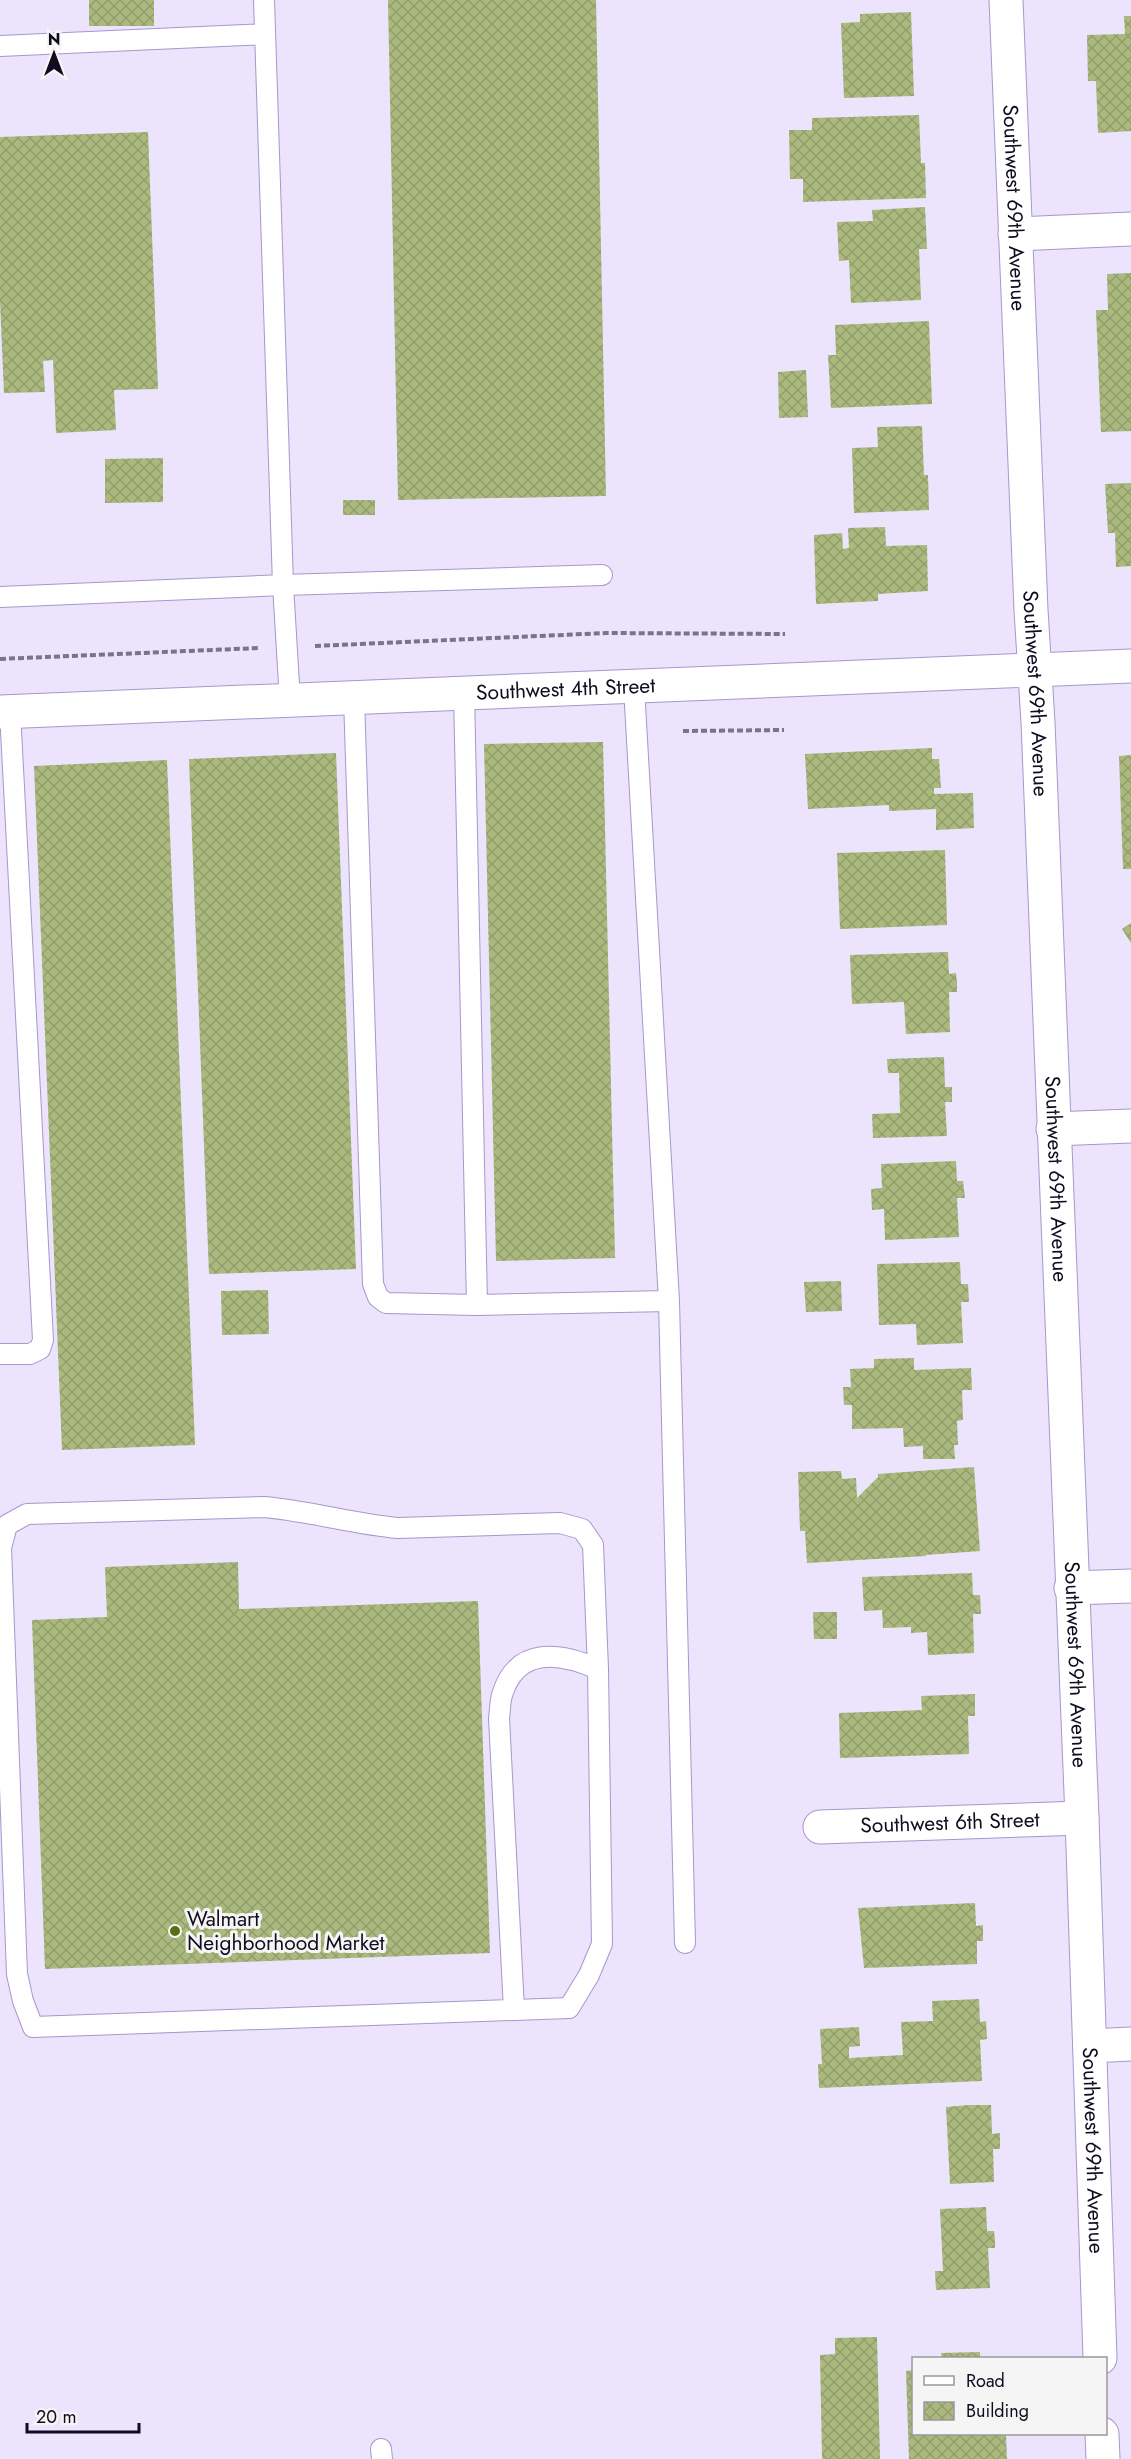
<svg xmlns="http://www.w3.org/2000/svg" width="1131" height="2459" font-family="Jost,sans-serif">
<defs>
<pattern id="building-cross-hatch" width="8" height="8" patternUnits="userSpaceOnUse" patternTransform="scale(1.5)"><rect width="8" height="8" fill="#abb97e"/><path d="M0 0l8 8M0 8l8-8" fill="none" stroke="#929e6c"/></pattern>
</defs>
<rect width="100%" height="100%" fill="#ebe4fc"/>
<!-- building -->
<path fill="url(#building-cross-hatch)" d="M89,0H154V26H89Z
M388,0H596L606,496L398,500Z
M911,12L914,96L844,98L841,23L860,22V14Z
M1124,16H1131V131L1098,133L1096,81H1088L1087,35L1125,34Z
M919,115L921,163H925L926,198L803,202V179H790L789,130H812V118Z
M148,132L158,389L114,390L116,430L56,433L53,360L43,361L45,392L4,393L0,301V137Z
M925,207L927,249H919L921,300L851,303L849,260L839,261L837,222L873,221L872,210Z
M1131,273V431L1101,432L1096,310H1108L1107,274Z
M929,321L932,404L831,408L828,355H836L835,325Z
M806,370L808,417L779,418L778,372Z
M922,426L924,475H928L929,510L854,513L852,448L878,447L877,427Z
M163,458V502L105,503V459Z
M1131,483V566L1116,567L1115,533H1108L1105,484Z
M343,500H375V515H343Z
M885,527L886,546L927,545L928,591L878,594V601L816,604L814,535L842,533L843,549L849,548L848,528Z
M603,742L615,1258L496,1261L484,744Z
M932,748V759H939L941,788H934V794L973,793L974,828L936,830V809L889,811V805L808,809L805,754Z
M336,753L356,1269L209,1274L189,759Z
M1131,755V869H1123L1119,756Z
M167,760L195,1445L62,1450L34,766Z
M945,850L947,925L840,929L837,853Z
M1131,923V943L1122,929Z
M948,952L949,974L956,973L957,983V992H949L950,1032L906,1034L904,1002L852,1004L850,955Z
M944,1057L945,1087H952V1102H945L947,1136L873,1138L872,1114L900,1113L899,1073H888L887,1059Z
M956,1161L957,1181H963L965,1198H957L959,1237L885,1240L884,1209L872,1210L871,1189L882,1188L881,1164Z
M960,1262L961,1284H968L969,1302H961L963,1343L917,1345L916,1324L879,1325L877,1264Z
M841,1281L842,1311L806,1312L804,1282Z
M268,1290L269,1334L222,1335L221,1291Z
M914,1358V1370L971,1368L972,1390H962L963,1420L957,1421L958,1445H954L955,1459H923V1446L904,1447L903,1428L852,1429V1405H844L843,1387H851L850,1369L874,1368V1359Z
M974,1467L980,1551L926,1555V1556L807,1563L805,1531H800L798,1472L841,1471L842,1479L856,1478L857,1498L878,1477V1474Z
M238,1562L239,1609L478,1601L490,1953L45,1969L32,1620L107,1617L105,1567Z
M972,1573L973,1595H980L981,1614H973L974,1653L928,1655L927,1632L911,1633V1627L883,1628L882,1610L864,1611L862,1577Z
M813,1612H837V1639H814Z
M975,1694V1716H968L969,1754L840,1758L839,1713L922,1710L921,1696Z
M975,1903L976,1926L983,1925V1941H977V1964L864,1968L858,1908Z
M979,1999L980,2022L986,2021L987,2039L980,2040L982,2081L819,2088L818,2064H822L820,2029L859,2027L860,2046L849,2047V2058L903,2055L901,2022L933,2021L932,2001Z
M969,2105H991L992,2134L1000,2133V2149H993L994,2182L950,2184L946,2107Z
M986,2207L987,2231H994L995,2239V2248H988L990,2288L936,2290L935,2271H943L940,2209Z
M877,2337L880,2459H822L820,2355L835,2354V2338Z
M980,2352V2358H942L941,2353Z
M914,2370V2434H1006L1007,2459H909L906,2371Z"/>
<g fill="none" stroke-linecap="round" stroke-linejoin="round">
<defs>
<path id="service" d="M0,46L265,34
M0,597L283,585L264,0
M354,698L373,1284L378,1297L386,1303L477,1305L464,692
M290,701L283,585L602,575
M669,1301L685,1943
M477,1305L669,1301L634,687
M0,1354H30L40,1349L43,1340L10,711
M264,1507C310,1511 353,1524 398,1528L560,1523L582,1529L593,1545L598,1669L602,1944L589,1975L569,2008L33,2027L23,2001L17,1974L1,1548L7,1525L27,1514Z
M514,2010L499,1718C500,1711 500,1702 502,1695C517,1645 561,1653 598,1669
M381,2449L382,2459"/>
<g id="minor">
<path d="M1015,234L1131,229"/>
<path d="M1053,1129L1131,1126"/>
<path d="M1071,1588L1131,1586"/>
<path id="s1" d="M820,1827L1082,1818"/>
<path d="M1090,2046L1131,2044"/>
</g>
<g id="tertiary">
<path id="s2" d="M1006,0L1031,610L1038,722L1082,1818L1100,2358"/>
<path id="s3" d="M0,712L1131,666"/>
<path d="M1102,2434L1103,2459"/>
</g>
</defs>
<!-- service casing -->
<use href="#service" stroke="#a896cd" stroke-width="22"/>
<!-- minor casing -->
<use href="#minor" stroke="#a896cd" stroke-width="35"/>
<!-- tertiary casing -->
<use href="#tertiary" stroke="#a896cd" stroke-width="35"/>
<!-- path -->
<path stroke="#7a7389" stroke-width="4" stroke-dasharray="6 3" stroke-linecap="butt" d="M315,646L606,633L785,634
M0,659L259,648
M683,731L784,730"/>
<!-- service -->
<use href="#service" stroke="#fff" stroke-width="20"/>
<!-- minor -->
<use href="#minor" stroke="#fff" stroke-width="33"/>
<!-- tertiary -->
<use href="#tertiary" stroke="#fff" stroke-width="33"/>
</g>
<!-- markers -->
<circle fill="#5d6c16" stroke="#f5f5f5" stroke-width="2" cx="175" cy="1931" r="6"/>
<g text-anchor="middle" stroke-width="6" stroke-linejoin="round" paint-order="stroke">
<!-- street labels -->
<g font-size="21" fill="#120b1f" stroke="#f5f5f5">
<text dy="7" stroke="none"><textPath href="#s2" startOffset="208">Southwest 69th Avenue</textPath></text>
<text dy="7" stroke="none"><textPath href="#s3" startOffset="566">Southwest 4th Street</textPath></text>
<text dy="7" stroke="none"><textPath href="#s2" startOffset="694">Southwest 69th Avenue</textPath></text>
<text dy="7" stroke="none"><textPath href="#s2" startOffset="1180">Southwest 69th Avenue</textPath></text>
<text dy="7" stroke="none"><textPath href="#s2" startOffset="1666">Southwest 69th Avenue</textPath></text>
<text dy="7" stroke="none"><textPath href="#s1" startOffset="130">Southwest 6th Street</textPath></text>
<text dy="7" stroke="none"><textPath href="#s2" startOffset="2152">Southwest 69th Avenue</textPath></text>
</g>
<!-- poi labels -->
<g font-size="21" fill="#120b1f" stroke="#f5f5f5" text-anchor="start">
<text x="187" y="1926">Walmart<tspan x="187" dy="24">Neighborhood Market</tspan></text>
</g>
</g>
<!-- legend -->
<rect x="912" y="2357" width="195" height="78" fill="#f5f5f5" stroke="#9a979f" stroke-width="1.5"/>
<rect x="924" y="2376" width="30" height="9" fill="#ffffff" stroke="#9a979f" stroke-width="1.5"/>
<text x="966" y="2387" font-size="18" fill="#120b1f">Road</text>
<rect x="924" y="2402" width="30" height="18" fill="url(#building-cross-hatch)" stroke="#9a979f" stroke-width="1.5"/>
<text x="966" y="2417" font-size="18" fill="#120b1f">Building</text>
<!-- north arrow -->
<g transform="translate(54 54)" stroke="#f5f5f5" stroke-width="4.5" paint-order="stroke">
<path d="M0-4.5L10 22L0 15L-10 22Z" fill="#120b1f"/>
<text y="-9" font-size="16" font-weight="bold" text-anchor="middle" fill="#120b1f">N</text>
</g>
<!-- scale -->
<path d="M27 2423v9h112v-9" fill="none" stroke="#120b1f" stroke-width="3"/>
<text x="36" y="2423" font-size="18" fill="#120b1f" stroke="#f5f5f5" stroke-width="4.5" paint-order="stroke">20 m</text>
</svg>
